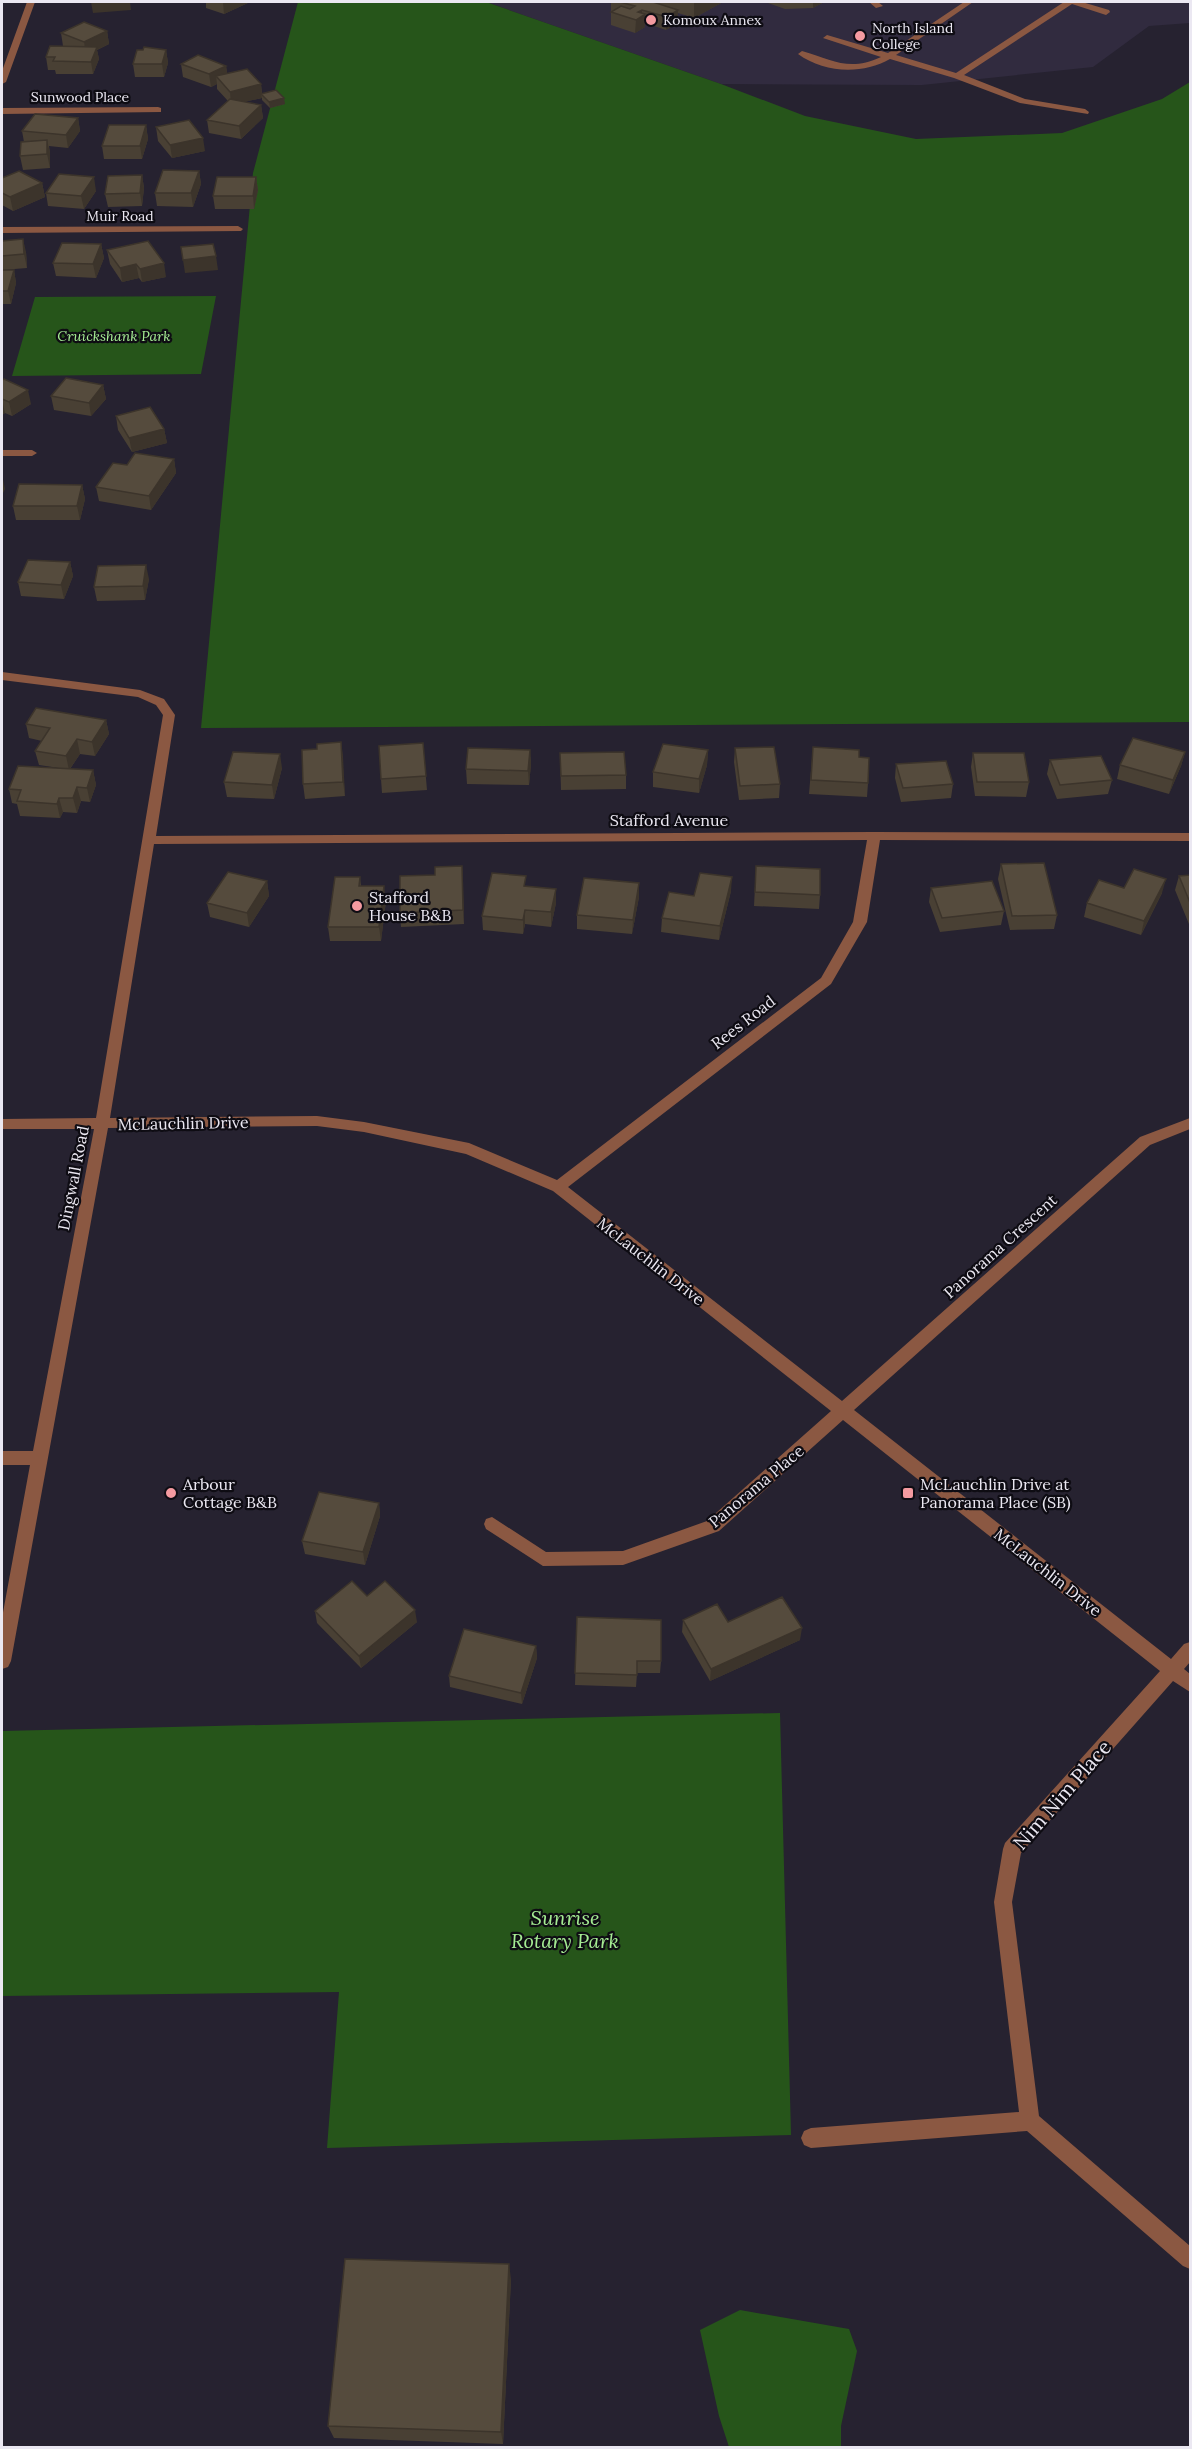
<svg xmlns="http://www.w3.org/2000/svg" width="1192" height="2449" font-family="Lora,serif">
<rect width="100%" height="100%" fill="#262230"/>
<!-- built -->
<path fill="#312b3f" d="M486,2H1190V23L1149,26L1093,67L922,85L721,84Z"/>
<!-- green -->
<path fill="#26551a" d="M298,2H486L721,84L805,116L916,139L1062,133L1162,99L1190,82V722L201,728L253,173Z
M216,296L201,374L12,376L35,297Z
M780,1713L791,2135L327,2148L339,1992L2,1996V1731Z
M740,2310L849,2329L857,2351L841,2426V2447H729L719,2416L700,2330Z"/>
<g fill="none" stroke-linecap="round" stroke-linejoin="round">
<!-- minor -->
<path fill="#8b5842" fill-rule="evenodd" d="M27,2H35L6,82L2,84V71Z
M869,2H878L883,6L876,8Z
M964,2H973L896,55L956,73L1064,2H1082L1109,10L1110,12L1106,15L1072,4L964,75L1025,99L1085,109L1089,112L1088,114L1020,103L954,78L890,59C862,75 824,73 798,54L802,51C833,60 849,72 881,57L823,38L827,35L888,53Z
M158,107L161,108V112L2,114V108Z
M238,226L243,229L241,231L2,233V227Z
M2,450H32L37,453L32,456H2Z
M2,672L140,690L164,699L175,715L156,836L874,832L1190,833V841L880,840L867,922L831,984L568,1187L842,1401L1140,1137L1190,1118V1129L1150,1145L854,1410L1171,1659L1184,1644L1190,1642V1662L1184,1669L1190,1674V1692L1173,1681L1021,1853L1012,1902L1039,2116L1190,2246V2269L1183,2266L1027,2131L811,2148L804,2145L801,2138L804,2131L811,2128L1019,2112L994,1902L1003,1849L1005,1843L1160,1671L843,1420L719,1531L623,1565L543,1566L486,1529L484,1524L486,1519L492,1517L546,1552L623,1551L707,1521L831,1411L553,1191L466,1154L364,1132L317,1126L108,1128L11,1661L8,1667L2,1669V1618L30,1465H2V1451H33L94,1129H2V1119L96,1118L163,715L156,705L138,697L2,680ZM867,840L853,922L821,978L557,1180L469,1143L364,1122L317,1116L110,1118L154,844Z"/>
</g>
<!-- wall -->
<path fill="#494034" d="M206,2H250L224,14L206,8Z
M611,2H723L694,18L678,13V23L666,30L645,23V27L635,33L611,25Z
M767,2H824L813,8L785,9L768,3Z
M107,31L109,44L97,50L99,59L93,74H56L55,70H48L46,57L65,46H63L61,33Z
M166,50L168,63L164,77H135L133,64Z
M181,64L226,66L227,74L261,84L262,94L285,104L270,108L262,100V98L243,102L261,105L263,118L241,139L209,133L207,120L228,101L217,89V84L211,87L183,77Z
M78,118L80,131L68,148L49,146L50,153V168L23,170L20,156L24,142L22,131Z
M146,125L148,139L142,159H104L102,146Z
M156,127L205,151L172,158L158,141Z
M199,171L201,184L193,207L157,206L155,193Z
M142,175L144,188L142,206L108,207L105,194Z
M256,177L258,190L254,209H215L213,196Z
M2,178L42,183L45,197L13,211L2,205Z
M96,191L84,209L48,206L46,193Z
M2,241L26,252L27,268L2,270H14L16,283L11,304H2Z
M101,244L104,258L96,278L56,276L53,263Z
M107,250L166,277L142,282L139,278L122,282L110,264Z
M2,380L31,404L12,416L5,413L2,415Z
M103,385L106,399L91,416L54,410L51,396Z
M116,416L164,429L167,443L132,452L118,430Z
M174,459L176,473L151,510L99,501L96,487L127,465Z
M82,485L85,499L80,520H16L13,506Z
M70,562L73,576L64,599L21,596L18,582Z
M149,579L145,600L97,601L94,587Z
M106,720L109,734L95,756L80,754L70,769L93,770L96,785L90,802L81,801L77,813L63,812L60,818L20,816L17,804L12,803L9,789L59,768L39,765L35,751L42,741L29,738L26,724Z
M341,742L345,796L305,799L303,784L317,749Z
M423,743L427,790L382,793L381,779Z
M813,747L859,757L868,783L867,797L809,794Z
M735,748L780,784L779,798L739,800L734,762Z
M530,750L531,764L529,785L467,784L466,769Z
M708,750L707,765L699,793L653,787V772Z
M1185,752L1181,766L1169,794L1117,779L1120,765Z
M560,753L626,775V789L561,790Z
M973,753L1029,782L1026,797L975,796L971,767Z
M1050,760L1112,780L1108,794L1057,799L1047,774Z
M896,764L953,784L951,798L901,802L895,778Z
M282,768L274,799L227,797L224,782Z
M1001,864L1057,915L1054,929L1010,930L998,879Z
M462,866L464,924L401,927L400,913Z
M756,866L820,895L819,909L754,906Z
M1191,875V929L1175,890L1179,876Z
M360,877L361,886L386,901L381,941H330L328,927Z
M267,881L269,896L249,927L210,917L207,903Z
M526,886L556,903L551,927L525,924L523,934L483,930L482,916Z
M931,888L1004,911L1001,925L940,932L929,902Z
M1124,888L1162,893L1141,935L1084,917L1087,903Z
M731,891L719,940L661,932L662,918L694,896Z
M639,897L632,934L577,929V915Z
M379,1503L380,1516L365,1565L305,1554L302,1541Z
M367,1596L417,1622L361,1668L317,1623L315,1611Z
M577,1617L661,1661L660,1673H637L636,1687L575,1685Z
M683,1620L728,1622L800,1640L710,1681L682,1632Z
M536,1646L537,1658L522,1704L450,1687L449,1676Z
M511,2279L503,2444L334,2438L328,2426Z"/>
<!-- shaded-wall -->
<path fill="#3c342b" d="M91,2H130L131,10L93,13Z
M223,2H250L224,14Z
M694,2H723L694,18Z
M813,2H824L813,8Z
M642,10V16L645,14V27L635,33L636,20L638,12Z
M678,10V23L666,30L667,17Z
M107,31L109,44L97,50L99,59L93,74L91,62L86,55L84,42Z
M166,50L168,63L164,77L162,64Z
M226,66L228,78L216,76L217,84L211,87L209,74Z
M261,84L262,95L261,94L262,98L231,105L230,92Z
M284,98L285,104L270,108L269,102Z
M261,105L263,118L241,139L239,126Z
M78,118L80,131L68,148L66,135Z
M146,125L148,139L142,159L140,146Z
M203,138L205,151L172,158L170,145Z
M47,140L50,153V168L47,154Z
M199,171L201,184L193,207L191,193Z
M142,175L144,188L142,206L140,193Z
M94,177L96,191L84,209L81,196Z
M256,177L258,190L254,209L253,196Z
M42,183L45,197L13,211L10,197Z
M23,239L26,252L27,268L24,254Z
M101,244L104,258L96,278L93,264Z
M216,256L218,270L185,273L183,260Z
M164,263L166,277L142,282L140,269Z
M136,264L139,278L122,282L120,268Z
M14,270L16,283L11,304L8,291Z
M103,385L106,399L91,416L89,403Z
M28,390L31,404L12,416L9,402Z
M2,399L5,413L2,415Z
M164,429L167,443L132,452L129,438Z
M174,459L176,473L151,510L149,496Z
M2,475L5,489L2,495Z
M82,485L85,499L80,520L77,506Z
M70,562L73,576L64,599L61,585Z
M146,565L149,579L145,600L143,586Z
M106,720L109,734L95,756L92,742Z
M77,739L80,754L69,770L66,756Z
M341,742L343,756L345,796L343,782Z
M530,750L531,764L529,785L528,771Z
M708,750L707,765L699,793V779Z
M1185,752L1181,766L1169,794L1173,780Z
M280,754L282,768L274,799L272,785Z
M93,770L96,785L90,802L87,788Z
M77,787L81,801L77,813L73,798Z
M59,798L63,812L60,818L57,804Z
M462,866L463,880L464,924L463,910Z
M732,877L731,891L719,940L720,926Z
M1166,879L1162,893L1141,935L1144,921Z
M267,881L269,896L249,927L247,913Z
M639,883V897L632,934L633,920Z
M384,886L386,901L381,941L379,927Z
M556,889V903L551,927V912Z
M525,910V924L523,934V920Z
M379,1503L380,1516L365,1565L363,1552Z
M415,1610L417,1622L361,1668L359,1656Z
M802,1628L800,1640L710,1681L711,1669Z
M536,1646L537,1658L522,1704L521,1693Z
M509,2264L511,2279L503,2444L501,2432Z"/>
<!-- building -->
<path fill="#554b3d" stroke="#3c342b" stroke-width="1.5" d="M620,2H655H653L678,10L667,17L642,10L638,12L645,14L636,20L611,12L621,6L630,9L635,6Z
M84,22L107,31L84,42L61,33Z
M50,46L97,47L91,62L53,61L55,57H46Z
M144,47L166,50L162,64H133L137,50H143Z
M198,55L226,66L209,74L181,64Z
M247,69L261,84L230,92L216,76Z
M276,90L284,98L269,102L261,94Z
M230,99L261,105L239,126L207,120Z
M35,114L78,118L66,135L22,131Z
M189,120L203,138L170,145L156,127Z
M109,125H146L140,146H102Z
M47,140V154L20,156L21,142Z
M163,170L199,171L191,193H155Z
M19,171L42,183L10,197L2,193V178Z
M59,174L94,177L81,196L46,193Z
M142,175L140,193L105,194L108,176Z
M217,177H256L253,196H213Z
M23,239L24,254L2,256V241Z
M148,241L164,263L140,269L136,264L120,268L107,250Z
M62,243L101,244L93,264L53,263Z
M213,244L216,256L183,260L181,247Z
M2,270H14L8,291H2Z
M66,378L103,385L89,403L51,396Z
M4,379L28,390L9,402L2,399V380Z
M150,407L164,429L129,438L116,416Z
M135,453L174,459L149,496L96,487L113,463L127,465Z
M19,484L82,485L77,506H13Z
M28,560L70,562L61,585L18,582Z
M146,565L143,586L94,587L98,566Z
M36,708L106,720L92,742L77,739L66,756L35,751L50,728L26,724Z
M1133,738L1185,752L1173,780L1120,765Z
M341,742L343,782L303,784L302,750L317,749V744Z
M423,743L426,776L381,779L379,746Z
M663,744L708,750L699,779L653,772Z
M774,747L780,784L740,786L735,748Z
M813,747L859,750V757L869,758L868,783L811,780Z
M468,748L530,750L528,771L466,769Z
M233,752L280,754L272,785L224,782Z
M624,752L626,775L561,776L560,753Z
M973,753H1024L1029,782H977Z
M1101,756L1112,780L1060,785L1050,760Z
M946,761L953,784L903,788L896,764Z
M18,766L93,770L87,788L77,787L73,798H59L57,804L17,801L21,790L9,789Z
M1044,863L1057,915L1012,916L1001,864Z
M462,866L463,910L400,913V876L435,875V867Z
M756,866L820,869V895L755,892Z
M1134,869L1166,879L1144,921L1087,903L1099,880L1124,888Z
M228,872L267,881L247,913L207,903Z
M492,873L526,876L524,886L556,889L551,912L525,910L523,920L482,916Z
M700,873L732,877L720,926L662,918L669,892L694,896Z
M1191,875V905L1179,876Z
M335,877H360L359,886H384L379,927H328Z
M584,878L639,883L633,920L577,915Z
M992,881L1004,911L942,918L931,888Z
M319,1492L379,1503L363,1552L302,1541Z
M352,1581L367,1596L385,1581L415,1610L359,1656L315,1611Z
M782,1597L802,1628L711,1669L683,1620L717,1604L728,1622Z
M577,1617L661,1620V1661H637V1675L575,1673Z
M464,1629L536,1646L521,1693L449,1676Z
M345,2259L509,2264L501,2432L328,2426Z"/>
<!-- markers -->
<g fill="#f49aa0" stroke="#0e0c13" stroke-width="2">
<circle cx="651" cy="20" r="6"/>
<circle cx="860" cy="36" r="6"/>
<circle cx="357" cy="906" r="6"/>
<circle cx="171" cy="1493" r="6"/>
<rect x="902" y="1487" width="12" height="12" rx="3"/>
</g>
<g text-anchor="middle" stroke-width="4.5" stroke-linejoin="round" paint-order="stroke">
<!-- far-poi labels -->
<g font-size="14" fill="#ebe8f2" stroke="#0e0c13" text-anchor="start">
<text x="663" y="25">Komoux Annex</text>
<text x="872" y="33">North Island<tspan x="872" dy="16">College</tspan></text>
</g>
<!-- far-street labels -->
<g font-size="14" fill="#ebe8f2" stroke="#0e0c13">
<text x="80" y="102">Sunwood Place</text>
<text x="120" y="221">Muir Road</text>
</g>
<!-- far-park labels -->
<g font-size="14" font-style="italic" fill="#a5ec93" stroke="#0e0c13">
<text x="114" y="341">Cruickshank Park</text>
</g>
<!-- street labels -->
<g font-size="16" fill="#ebe8f2" stroke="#0e0c13">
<text x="669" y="826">Stafford Avenue</text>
<text transform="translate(743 1022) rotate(-38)" y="6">Rees Road</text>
<text transform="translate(183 1123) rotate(-1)" y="6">McLauchlin Drive</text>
<text transform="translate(73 1178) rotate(-79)" y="6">Dingwall Road</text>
<text transform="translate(1000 1246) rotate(-42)" y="6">Panorama Crescent</text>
<text transform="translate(651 1261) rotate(38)" y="6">McLauchlin Drive</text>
<text transform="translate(756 1486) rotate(-40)" y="6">Panorama Place</text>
<text transform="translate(1048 1572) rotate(38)" y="6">McLauchlin Drive</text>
</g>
<!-- poi labels -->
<g font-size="16" fill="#ebe8f2" stroke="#0e0c13" text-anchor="start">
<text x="369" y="903">Stafford<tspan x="369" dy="18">House B&amp;B</tspan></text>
<text x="183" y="1490">Arbour<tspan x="183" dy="18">Cottage B&amp;B</tspan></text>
<text x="920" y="1490">McLauchlin Drive at<tspan x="920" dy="18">Panorama Place (SB)</tspan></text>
</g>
<!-- near-street labels -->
<g font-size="20" fill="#ebe8f2" stroke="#0e0c13">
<text transform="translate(1062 1795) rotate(-49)" y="7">Nim Nim Place</text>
</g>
<!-- near-park labels -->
<g font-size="20" font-style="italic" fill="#a5ec93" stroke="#0e0c13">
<text x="565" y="1925">Sunrise<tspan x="565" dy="23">Rotary Park</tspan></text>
</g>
</g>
<!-- border -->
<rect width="1192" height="2449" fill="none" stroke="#ebe8f2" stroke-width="6"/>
</svg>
